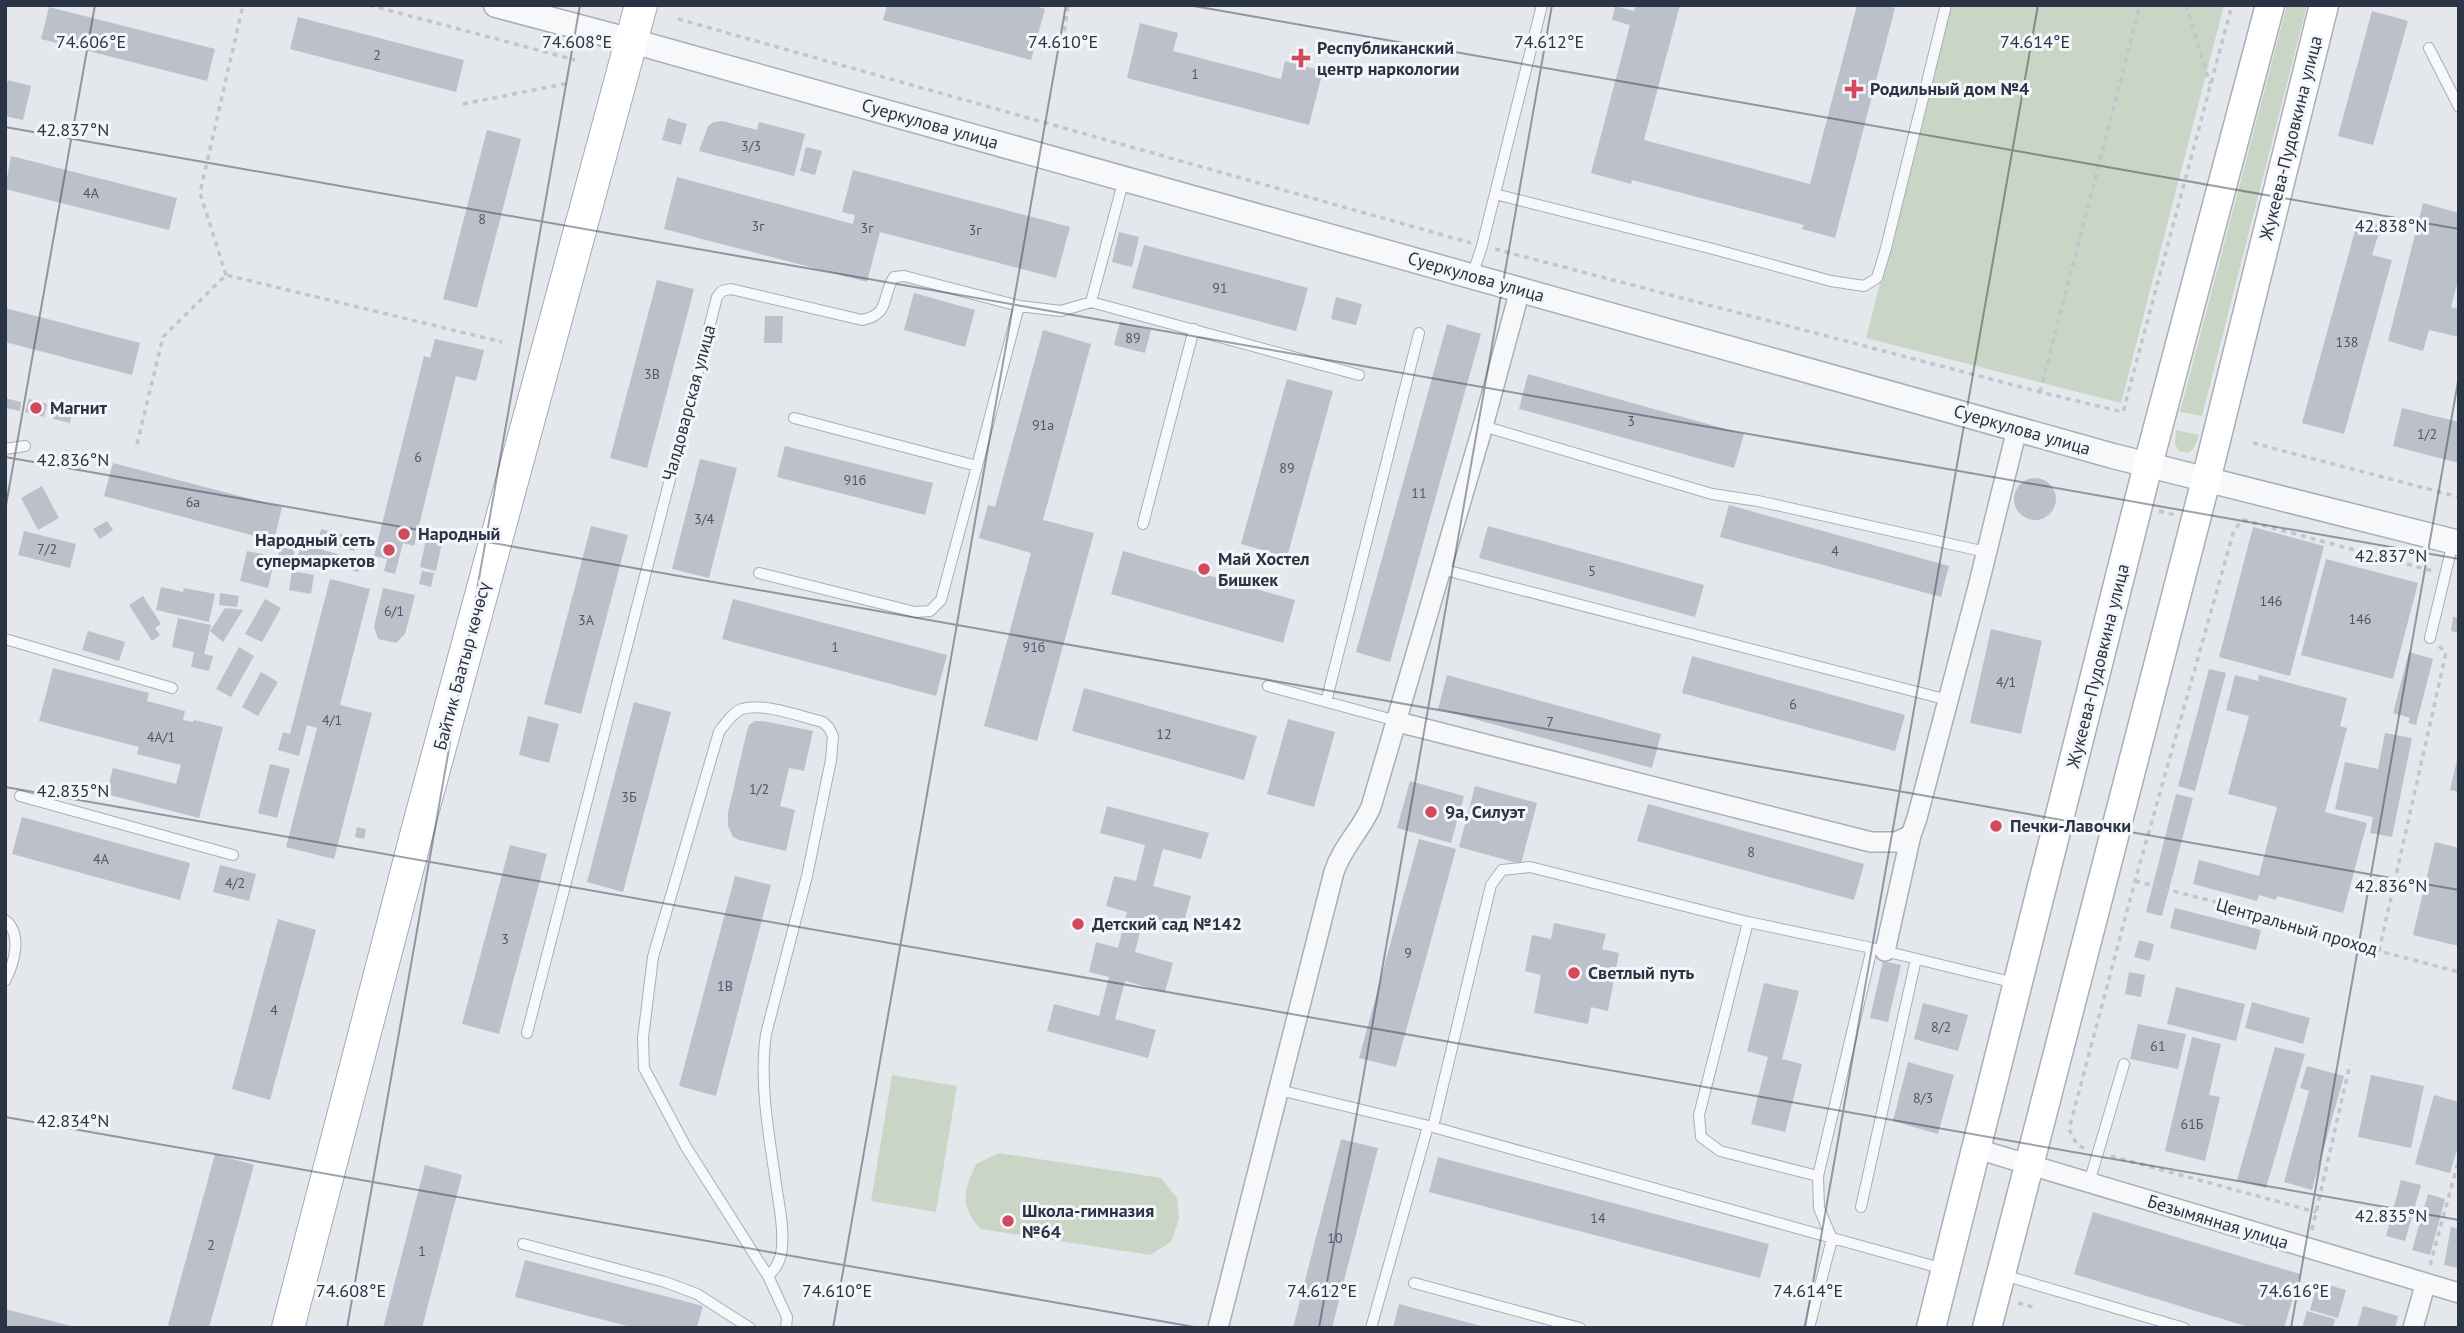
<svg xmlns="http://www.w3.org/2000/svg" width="2464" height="1333" font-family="'PT Sans',sans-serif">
<rect width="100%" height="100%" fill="#e4e7ec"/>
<!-- green -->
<path fill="#c9d6c5" d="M1951,5H2224L2121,403L1866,338Z
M2287,5H2307L2202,416L2180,412Z
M2176,430L2199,435L2194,448L2188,453L2179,451L2175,444Z
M892,1075L957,1086L936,1212L871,1201Z
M999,1153L1161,1178L1177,1198L1179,1219L1171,1242L1150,1255L980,1229C959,1203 964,1192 976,1164Z"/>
<!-- building -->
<path fill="#bbc0ca" d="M887,5H1032L1045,9L1031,60L883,20Z
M1636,5H1680L1644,140L1810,184L1857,5H1883L1895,8L1835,238L1802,229L1804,225L1632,180L1631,184L1591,173L1630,25L1612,20L1615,6L1634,11Z
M49,7L215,49L207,81L41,39Z
M2372,11L2408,21L2373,145L2338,136Z
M298,17L464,60L456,92L290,49Z
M1140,23L1178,33L1173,51L1281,79L1285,61L1323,71L1309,125L1127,78Z
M8,80L31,86L23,120L5,116V91Z
M668,118L687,124L681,145L662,140Z
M722,121L757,130L759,122L805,134L794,176L699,151L708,126L714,122Z
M487,130L521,139L477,308L443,299Z
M806,147L822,151L815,175L800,171Z
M11,156L177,198L169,230L5,189Z
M853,170L1070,227L1056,278L880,232L867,282L664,229L677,177L853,224L855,215L842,212Z
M2423,203L2459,213V277L2451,307L2459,309V337L2429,330L2423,351L2388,341Z
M2358,220L2381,226L2372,255L2392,260L2344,434L2302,423Z
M1119,232L1139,237L1132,267L1112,262Z
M1144,245L1308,288L1296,331L1132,288Z
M657,280L694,289L647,468L610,458Z
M914,293L975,310L965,347L904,330Z
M1336,297L1362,304L1356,325L1331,319Z
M5,308L140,343L132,375L5,342Z
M765,316H783L782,343H764Z
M1120,322L1151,330L1145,353L1114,345Z
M1447,324L1481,334L1390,662L1356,652Z
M1043,330L1091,344L1043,520L1094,533L1037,741L984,726L1031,553L979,538L988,505L995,507Z
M435,339L484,350L476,381L456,376L414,546L403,543L395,574L384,571L387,559L374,556L424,356L430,358Z
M1528,374L1744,434L1734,468L1519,409Z
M1287,379L1333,391L1287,557L1241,544Z
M5,398L21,402L20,411L5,408Z
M29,399L47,404L44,417L25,412Z
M2402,408L2459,422V463L2393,446Z
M55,410L72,414L70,423L53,419Z
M785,446L933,483L925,515L777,477Z
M65,450L85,455L81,469L62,464Z
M700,459L737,468L709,578L672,569Z
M113,463L282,507L274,541L104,496Z
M2014 499a21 21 0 1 1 42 0a21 21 0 1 1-42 0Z
M42,486L59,518L38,530L21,498Z
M1729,505L1949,566L1941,597L1720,537Z
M107,521L113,530L100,539L93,529Z
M591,526L628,535L581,714L544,704Z
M1488,526L1704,585L1695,617L1479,558Z
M2253,527L2324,546L2290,676L2219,657Z
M321,529L358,539L354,551L318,540Z
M24,531L76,544L70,568L18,555Z
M426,540L442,543L436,571L420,567Z
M282,543L296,547L292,560L278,556Z
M302,544L362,561L358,572L298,555Z
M247,551L275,557L268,588L240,581Z
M1123,551L1295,600L1283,643L1111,594Z
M2326,559L2418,583L2393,679L2301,655Z
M292,571L314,575L311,594L289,590Z
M422,571L434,573L431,587L419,584Z
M330,579L370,589L340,705L372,713L334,859L286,847L317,728L307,725L299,756L278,750L283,732L290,734Z
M161,587L183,592L184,588L215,594L209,622L156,610Z
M383,588L415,595L405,634L396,643L378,639L374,627Z
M220,593L239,596L237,607L219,605Z
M143,596L161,624L155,628L160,635L152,641L129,605Z
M265,599L281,608L262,642L245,634Z
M733,599L947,655L936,696L722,639Z
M225,608L243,610L223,642L210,631Z
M2453,617L2459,618V633L2451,631Z
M178,618L211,625L204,654L213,656L209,671L191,667L194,652L172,647Z
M1991,629L2042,641L2021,734L1970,723Z
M88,631L125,642L119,661L82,650Z
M239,647L254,656L231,697L216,689Z
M2409,652L2433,659L2416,725L2408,723L2410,718L2393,713Z
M1692,656L1905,715L1895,751L1682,693Z
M53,668L149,693L147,701L185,711L183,720L193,722L194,720L223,727L199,818L106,794L113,768L176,784L181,765L137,754L139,747L39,721Z
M2209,669L2226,673L2195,791L2178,786Z
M261,672L278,682L258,716L242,707Z
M1447,675L1661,734L1652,768L1438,709Z
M2235,675L2258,681L2259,675L2347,698L2340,726L2347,728L2325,812L2367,823L2343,913L2277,896L2276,900L2259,895L2257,901L2193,884L2199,860L2259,876L2277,807L2228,794L2249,716L2226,710Z
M1084,688L1257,736L1244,780L1072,731Z
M634,702L671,712L623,892L587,882Z
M528,716L559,724L549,763L519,755Z
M1288,719L1335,732L1314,807L1267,794Z
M755,721H763L813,731L804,771L789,768L780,806L795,810L786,851L739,840L733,837L728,826V812L747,731L749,725Z
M2385,733L2412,738L2392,837L2370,833L2373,817L2335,809L2345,762L2378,769Z
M2458,756H2459V792L2450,790Z
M270,764L290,769L277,818L258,813Z
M1410,781L1464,796L1451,843L1397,828Z
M1475,786L1537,803L1521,864L1459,847Z
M2176,794L2193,798L2162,916L2146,912Z
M1648,804L1864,864L1854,900L1637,841Z
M1107,806L1209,833L1201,859L1163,849L1153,886L1191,896L1183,926L1144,916L1135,952L1173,963L1165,992L1125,981L1115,1019L1156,1030L1148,1058L1047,1031L1054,1004L1099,1016L1109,977L1089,972L1096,942L1118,948L1127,912L1106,906L1114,876L1136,881L1145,845L1100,833Z
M22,817L190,863L180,900L12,854Z
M357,827L366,829L364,839L355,837Z
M1419,839L1456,849L1396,1067L1359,1058Z
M2435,842L2459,848V946L2413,935Z
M510,845L547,854L499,1034L462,1024Z
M220,865L256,874L249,901L213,892Z
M735,876L771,885L716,1096L679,1086Z
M2175,908L2261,930L2256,950L2170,928Z
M278,919L316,930L270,1100L232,1089Z
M1554,923L1606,934L1602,949L1619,953L1608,1011L1591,1007L1588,1024L1534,1013L1541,975L1525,971L1532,935L1551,939Z
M2139,940L2154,944L2150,961L2134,957Z
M1883,961L1901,965L1888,1022L1870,1018Z
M2129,972L2145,975L2141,997L2125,994Z
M1764,983L1799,991L1782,1059L1802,1064L1785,1132L1751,1124L1768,1057L1747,1051Z
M2176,987L2245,1004L2236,1041L2167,1024Z
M2252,1002L2310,1018L2303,1044L2245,1028Z
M1923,1003L1968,1015L1958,1051L1914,1039Z
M2138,1024L2186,1034L2178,1069L2130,1059Z
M2192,1037L2221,1044L2209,1095L2220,1097L2205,1161L2165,1151Z
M2275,1047L2305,1054L2266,1188L2237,1180Z
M1908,1062L1954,1075L1938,1134L1893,1121Z
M2307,1066L2344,1076L2312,1190L2284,1182L2309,1091L2300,1088Z
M2371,1075L2424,1086L2411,1148L2358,1137Z
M2434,1095L2459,1102V1143L2450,1173L2415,1164Z
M1341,1139L1378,1148L1332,1328H1293Z
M215,1154L254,1165L209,1328H176L168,1325Z
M1438,1157L1769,1244L1760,1278L1429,1192Z
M425,1165L462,1175L422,1328H383Z
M2401,1180L2421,1185L2405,1241L2386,1236Z
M2428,1194L2445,1199L2430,1255L2412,1250Z
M2093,1212L2300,1274L2284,1328H2252L2074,1274Z
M2451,1227L2459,1229V1268L2444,1265Z
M525,1260L703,1306L697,1328H635L515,1297Z
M2318,1282L2346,1290L2338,1318L2310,1310Z
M1399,1304L1485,1327V1328H1393Z
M2363,1306L2398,1316L2395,1328H2357Z
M5,1309L75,1327V1328H5Z
M2307,1311L2335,1319L2333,1328H2302Z"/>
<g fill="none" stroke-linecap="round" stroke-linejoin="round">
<defs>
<path id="service" d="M2429,48L2459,107
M1495,194L1717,250L1831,281L1864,286L1877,278L1886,248L1946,5
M1472,276L1482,246L1542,5
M1091,302L1359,375
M794,418L977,466L1019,306
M1483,426L1712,494L1758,501L1986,552
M5,449L25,446
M1143,524L1194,329
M1441,569L1948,700
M759,573L915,612L930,611L941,600L977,466
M2430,638L2453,542
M5,639L172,688
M1268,686L1397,721
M1326,702L1419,333
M20,796L233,855
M5,920C23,934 14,964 5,981
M1748,922L1699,1115L1701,1137L1720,1151L1818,1176
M527,1033L717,297L722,291L731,289L862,320C891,314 881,297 894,277L904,276L1019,306L1061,311L1091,302L1124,179
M1279,1090L1433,1127L1944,1269
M1433,1127L1491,885L1502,870L1530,867L1748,922L1872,948L2015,983
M2089,1183L2124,1064
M1861,1207L1916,959
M523,1244L665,1282L697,1294L750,1328
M2003,1275L2184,1328
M768,1276C776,1269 781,1259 782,1248C784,1227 779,1205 776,1184C769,1135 759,1083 766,1034L807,876L831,760L833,736L829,728L823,722C802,717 762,702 742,709C732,713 725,724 719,732L653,957L643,1038L644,1068L686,1147L768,1276L787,1317L786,1328
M1414,1283L1580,1328
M1371,1328L1428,1126
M1809,1328L1832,1239L1819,1208L1818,1176L1872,948"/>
<path id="minor" d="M1398,722L1871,842H1896L1911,835L1917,818L1978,587L2017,429
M1885,951L1911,835
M1977,1149L2459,1293
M1218,1328L1334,872C1342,847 1361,830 1371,807L1483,426L1520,290
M2413,1328L2425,1285"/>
<path id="tertiary" d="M496,5L632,41L2113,456L2459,543"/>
<path id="secondary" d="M1931,1328L2148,465L2270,5
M1987,1328L2206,480L2324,5"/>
<path id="primary" d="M288,1328L418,828L641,5"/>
</defs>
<!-- service casing -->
<use href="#service" stroke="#a9aeb7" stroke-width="12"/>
<!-- minor casing -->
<use href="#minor" stroke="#a9aeb7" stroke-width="22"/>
<!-- tertiary casing -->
<use href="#tertiary" stroke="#a9aeb7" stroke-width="27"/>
<!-- secondary casing -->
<use href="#secondary" stroke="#a9aeb7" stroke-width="31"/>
<!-- primary casing -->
<use href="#primary" stroke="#a3abb8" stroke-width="34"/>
<!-- path -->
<path stroke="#c2c5cb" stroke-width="3.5" stroke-dasharray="5 5" stroke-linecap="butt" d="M369,5L575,60
M2186,5L2210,84
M678,19L1471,243
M1063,41L1068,5
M463,104L569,83
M1495,249L2040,392L2123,412L2232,5
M226,275L200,193L243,5
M2040,392L2140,5
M2253,443L2459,497
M137,444L163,337L226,275L502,342
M2159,511L2175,515
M2135,881L2284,920L2303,931L2459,972
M2379,951L2446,653L2439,646
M2084,1148L2077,1145L2069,1129L2135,881L2234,530L2243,520L2433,571
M2111,1156L2316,1212
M2312,1230L2350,1064
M2430,1265L2459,1159
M2018,1303L2033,1307"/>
<!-- service -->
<use href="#service" stroke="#f7f8fa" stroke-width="10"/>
<!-- minor -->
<use href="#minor" stroke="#f7f8fa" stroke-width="19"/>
<!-- tertiary -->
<use href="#tertiary" stroke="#f7f8fa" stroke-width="24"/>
<!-- secondary -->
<use href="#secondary" stroke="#fff" stroke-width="28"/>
<!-- primary -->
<use href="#primary" stroke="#fff" stroke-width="32"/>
</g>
<!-- ticks -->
<path fill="none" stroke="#2b3445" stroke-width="2" stroke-opacity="0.45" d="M1188,5L2459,229M5,127L2459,559M5,457L2459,890M5,511L95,5M5,787L2459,1220M5,1117L1200,1328M347,1328L580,5M833,1328L1066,5M1319,1328L1552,5M1805,1328L2038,5M2291,1328L2459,376"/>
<!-- markers -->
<g fill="#d1495b" stroke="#f4f6f9" stroke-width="2.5">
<path d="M1297.5 47.5h7v7h7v7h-7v7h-7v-7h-7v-7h7z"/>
<path d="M1850.5 78.5h7v7h7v7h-7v7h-7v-7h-7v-7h7z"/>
<circle cx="36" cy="408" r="7"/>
<circle cx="404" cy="534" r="7"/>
<circle cx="389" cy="550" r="7"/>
<circle cx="1204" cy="569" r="7"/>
<circle cx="1431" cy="812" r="7"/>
<circle cx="1996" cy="826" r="7"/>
<circle cx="1078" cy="924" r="7"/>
<circle cx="1574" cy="973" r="7"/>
<circle cx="1008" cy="1221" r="7"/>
</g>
<g text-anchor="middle" stroke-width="6" stroke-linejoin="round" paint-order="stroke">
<!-- number labels -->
<g font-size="14" fill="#4f5766">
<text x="377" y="60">2</text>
<text x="1195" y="79">1</text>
<text x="751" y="151">3/3</text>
<text x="91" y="198">4А</text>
<text x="482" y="224">8</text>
<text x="758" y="231">3г</text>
<text x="867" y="233">3г</text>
<text x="975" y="235">3г</text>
<text x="1220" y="293">91</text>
<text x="1133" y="343">89</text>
<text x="2347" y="347">138</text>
<text x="652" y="379">3В</text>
<text x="1631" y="426">3</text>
<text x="1043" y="430">91а</text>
<text x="2427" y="439">1/2</text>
<text x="418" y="462">6</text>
<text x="1287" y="473">89</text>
<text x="855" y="485">91б</text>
<text x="1419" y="498">11</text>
<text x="193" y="507">6a</text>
<text x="704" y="524">3/4</text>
<text x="47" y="554">7/2</text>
<text x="1835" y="556">4</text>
<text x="1592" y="576">5</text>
<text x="2271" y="606">146</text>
<text x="394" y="616">6/1</text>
<text x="2360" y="624">146</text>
<text x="586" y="625">3А</text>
<text x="835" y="652">1</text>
<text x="1034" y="652">91б</text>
<text x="2006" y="687">4/1</text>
<text x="1793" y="709">6</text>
<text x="332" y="725">4/1</text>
<text x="1550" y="727">7</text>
<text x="1164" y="739">12</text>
<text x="161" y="742">4А/1</text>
<text x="759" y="794">1/2</text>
<text x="629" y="802">3Б</text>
<text x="1751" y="857">8</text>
<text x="101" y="864">4А</text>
<text x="235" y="888">4/2</text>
<text x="505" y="944">3</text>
<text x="1408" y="958">9</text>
<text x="725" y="991">1В</text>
<text x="274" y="1015">4</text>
<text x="1941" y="1032">8/2</text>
<text x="2158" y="1051">61</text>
<text x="1923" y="1103">8/3</text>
<text x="2192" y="1129">61Б</text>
<text x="1598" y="1223">14</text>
<text x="1335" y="1243">10</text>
<text x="211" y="1250">2</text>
<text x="422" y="1256">1</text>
</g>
<!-- poi labels -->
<g font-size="18" font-weight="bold" fill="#2b3445" stroke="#f4f6f9" text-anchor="start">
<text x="1317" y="54">Республиканский<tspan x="1317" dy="21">центр наркологии</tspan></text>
<text x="1870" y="95">Родильный дом №4</text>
<text x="50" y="414">Магнит</text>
<text x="418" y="540">Народный</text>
<text x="375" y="546" text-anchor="end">Народный сеть<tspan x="375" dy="21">супермаркетов</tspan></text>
<text x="1218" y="565">Май Хостел<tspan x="1218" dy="21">Бишкек</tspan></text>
<text x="1445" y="818">9а, Силуэт</text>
<text x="2010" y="832">Печки-Лавочки</text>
<text x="1092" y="930">Детский сад №142</text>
<text x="1588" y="979">Светлый путь</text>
<text x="1022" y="1217">Школа-гимназия<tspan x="1022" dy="21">№64</tspan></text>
</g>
<!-- street labels -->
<g font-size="18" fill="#2b3445" stroke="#f4f6f9">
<text transform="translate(930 124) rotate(16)" y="6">Суеркулова улица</text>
<text transform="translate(2291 138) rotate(-76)" y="6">Жукеева-Пудовкина улица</text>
<text transform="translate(1476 277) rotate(16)" y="6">Суеркулова улица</text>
<text transform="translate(689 403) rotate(-75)" y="6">Чалдоварская улица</text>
<text transform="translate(2022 430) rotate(16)" y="6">Суеркулова улица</text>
<text transform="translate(462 666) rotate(-75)" y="6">Байтик Баатыр көчөсү</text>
<text transform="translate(2098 666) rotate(-76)" y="6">Жукеева-Пудовкина улица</text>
<text transform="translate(2297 927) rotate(16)" y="6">Центральный проход</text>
<text transform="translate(2218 1222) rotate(17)" y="6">Безымянная улица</text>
</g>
</g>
<g font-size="18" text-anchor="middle" fill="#2b3445" stroke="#f4f6f9" stroke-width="6" stroke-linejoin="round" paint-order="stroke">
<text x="577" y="48">74.608°E</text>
<text x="1063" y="48">74.610°E</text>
<text x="1549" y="48">74.612°E</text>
<text x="2035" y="48">74.614°E</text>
<text x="91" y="48">74.606°E</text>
<text x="73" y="136">42.837°N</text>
<text x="2391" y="232">42.838°N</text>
<text x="73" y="466">42.836°N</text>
<text x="2391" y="562">42.837°N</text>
<text x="73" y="797">42.835°N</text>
<text x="2391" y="892">42.836°N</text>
<text x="73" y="1127">42.834°N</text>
<text x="2391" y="1222">42.835°N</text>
<text x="351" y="1297">74.608°E</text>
<text x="837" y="1297">74.610°E</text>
<text x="1322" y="1297">74.612°E</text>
<text x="1808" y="1297">74.614°E</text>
<text x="2294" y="1297">74.616°E</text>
</g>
<!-- border -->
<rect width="2464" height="1333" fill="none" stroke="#2b3445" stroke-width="14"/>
</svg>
